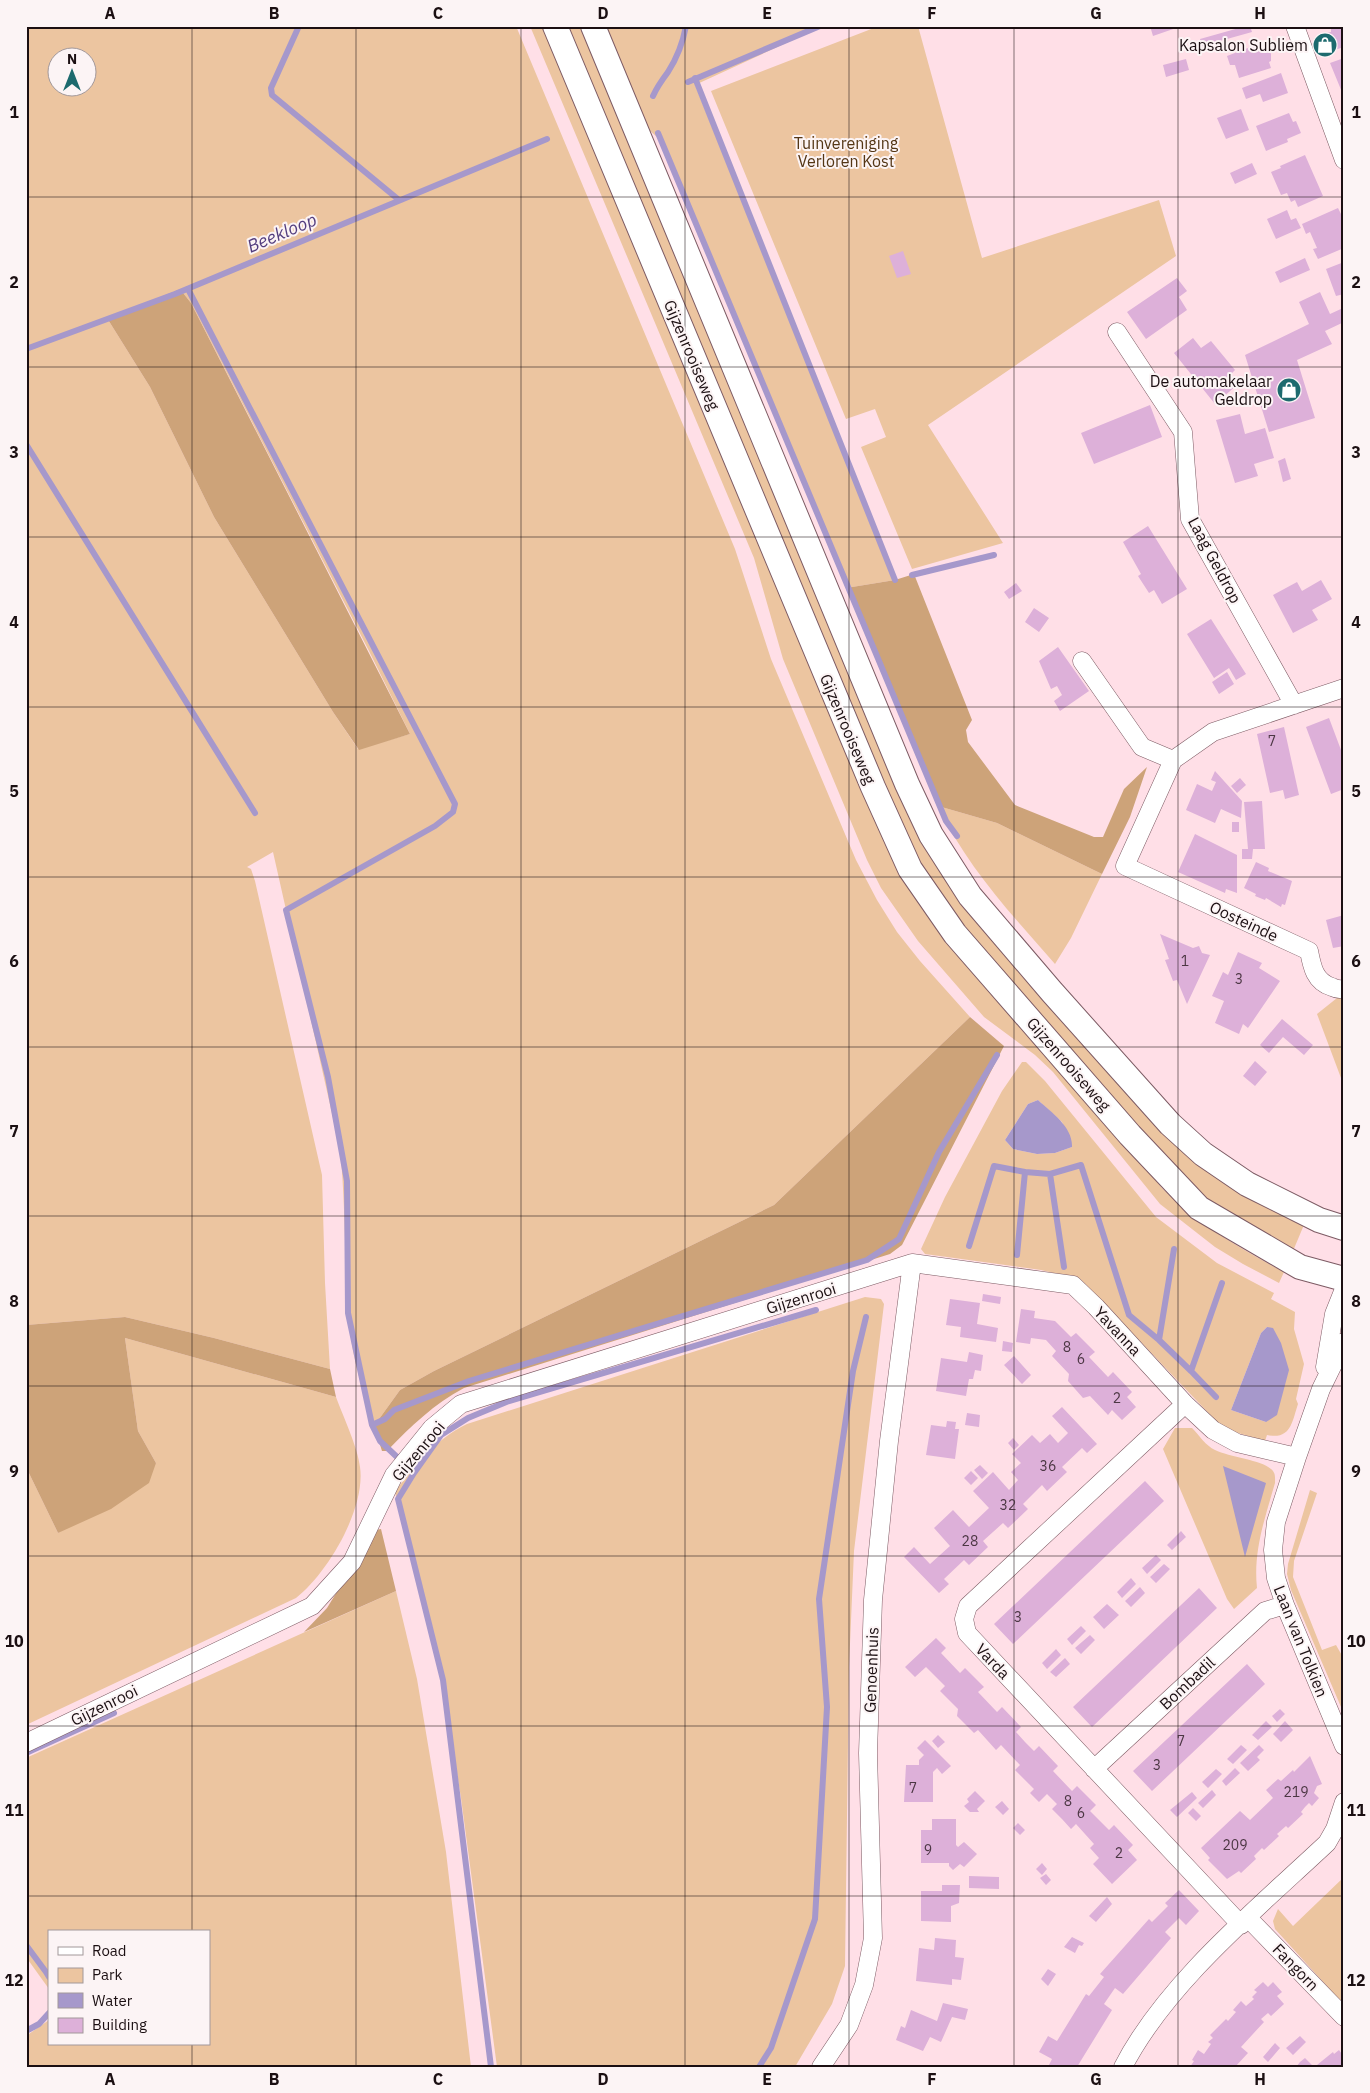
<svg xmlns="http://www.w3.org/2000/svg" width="1370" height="2093" font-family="'IBM Plex Sans',sans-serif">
<rect width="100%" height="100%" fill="#ffdfe7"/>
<!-- green -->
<path fill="#ecc5a0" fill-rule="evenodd" d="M26,26H516L735,549L771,659L856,860L877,900L897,932L920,961L970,1017L774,1205L434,1371L400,1390L374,1426C363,1392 352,1358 349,1322C344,1264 346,1206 340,1149L273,852L247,867L251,869L255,881L322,1175L325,1283L330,1369L214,1338L125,1317L26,1325ZM58,58H88V88H58ZM180,289L191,303L369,651L410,734L358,749L333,712L214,517L150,387L107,318Z
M530,26H547L892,851L1162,1188C1198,1224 1239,1248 1284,1272L1279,1283L1243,1264L1215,1247L1160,1204L1053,1072L1035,1055L984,1017L918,941L881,888L867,860L783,659L754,558Z
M562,26H585L921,829L1141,1105L1306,1220L1293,1251L1233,1218L1194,1190L1158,1154L921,876Z
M602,26H823L695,85L895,580L846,588L716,277L663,142L649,130Z
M879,26H918L982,258L1159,200L1176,256L928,425L1003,543L912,569L861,447L886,437L875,409L846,419L711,91Z
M938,806L997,823L1102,874L1071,938L1055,964C1012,915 966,866 938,806Z
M1344,997V1086L1317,1014L1337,998Z
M1022,1062H1026L1045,1081L1156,1217L1217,1263L1274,1293L1271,1299L1295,1312L1294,1329L1304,1364L1296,1399L1298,1404C1292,1422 1291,1440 1267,1435L1265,1441L1228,1430L1217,1422L1095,1294L1084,1283L1074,1278L1041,1270L925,1254L921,1249L945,1197L1002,1091ZM1038,1100L1062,1122L1072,1147L1055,1153L1037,1154L1013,1149L1005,1140L1028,1104ZM1267,1327L1266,1422L1231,1410L1261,1333Z
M865,1297L881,1299L884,1304L854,1551L849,1667L845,1966L832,2004L795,2067H497L461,1798L442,1679L395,1492C415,1464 435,1440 467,1424Z
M125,1338L336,1397C343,1416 358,1448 360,1467C366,1508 328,1573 296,1598L26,1725V1467L58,1533L156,1463L138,1431Z
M1175,1428H1192C1199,1435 1206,1446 1215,1450C1229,1457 1262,1460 1271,1469C1276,1473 1275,1478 1275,1483C1265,1518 1253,1551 1257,1588L1234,1609L1227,1599L1163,1449Z
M1310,1490L1317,1493L1294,1561L1293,1577L1322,1650L1336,1645L1344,1659V1714L1291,1590L1287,1574L1288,1564Z
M396,1591L417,1679L446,1852L471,2067H26V2036L49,2020V2044H209V1932H49V1989L26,1957V1758Z
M1344,1877V2005L1275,1929L1273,1921L1278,1909L1293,1926Z"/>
<!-- forest -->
<path fill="#cda379" d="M180,289L191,303L410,734L359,750L333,712L214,517L150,387L107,318Z
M914,574L972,720L966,730L968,742L1015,805L1094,837H1103L1124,789L1147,767L1130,817L1102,874L997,823L938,806L846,588L895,580Z
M970,1017L1004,1046L902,1245L890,1254L464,1388C434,1404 411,1426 387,1451H382L374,1426L400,1390L434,1371L774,1205Z
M125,1317L214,1338L330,1369L336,1397L125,1338L138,1431L156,1463L149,1483L111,1509L58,1533L26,1467V1325Z
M381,1529L396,1591L304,1632L327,1608L375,1530Z"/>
<!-- water -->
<path fill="#a698cb" d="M1038,1100C1052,1113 1073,1127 1072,1147L1055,1153L1037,1154L1013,1149L1005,1140L1028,1104Z
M1267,1327L1273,1328L1281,1343L1289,1370L1277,1415L1266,1422L1231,1410L1261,1333Z
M1223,1466L1266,1483L1245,1557Z"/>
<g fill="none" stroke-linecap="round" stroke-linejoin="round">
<!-- stream -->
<path stroke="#a698cb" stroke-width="6" d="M299,26L271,88L272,95L399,200
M695,78L895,580
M688,82L820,26
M653,96C657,87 662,80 668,72C677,58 683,42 686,26
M658,133L946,821L957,836
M188,289L455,804L453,812L435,826L286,910L328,1077L347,1181L348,1313L372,1425L380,1441L414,1473L441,1435L468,1418L509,1401L816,1310
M26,349L175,294L547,139
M26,444L255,813
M912,575L994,555
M969,1246L994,1166L1025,1172
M1174,1249L1159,1340L1191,1371
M1017,1255L1025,1172L1050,1174
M1064,1267L1050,1174L1081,1165L1129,1315L1159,1340
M1216,1397L1191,1371L1222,1283
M372,1425L385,1419L394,1410L469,1381L867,1260L899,1239L939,1152L997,1055
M414,1473L398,1499L443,1680L491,2067
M26,1753L114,1713
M26,1945L46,1972L49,1977
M26,2031L39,2024L49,2013
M759,2067L771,2048L815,1919L827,1707L819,1599L853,1371L866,1317"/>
</g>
<!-- building -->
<path fill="#ddb0d9" d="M1150,26H1179V27L1153,36Z
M1238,26L1260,27L1251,29L1252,32L1202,46L1200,39L1239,28Z
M1344,26V47L1325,53L1319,35L1331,32V29Z
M1266,41L1271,54V61L1269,62L1271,68L1239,78L1235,65H1230L1227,56Z
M1344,58V97L1330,63Z
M1186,59L1189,70L1166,77L1163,65Z
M1281,73L1288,93L1263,102L1260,94L1246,99L1242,88Z
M1241,109L1249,130L1226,139L1217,118Z
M1289,113L1293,122L1296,121L1301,133L1287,139L1288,142L1266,151L1256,126Z
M1305,155L1323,196L1298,207L1295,200L1291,202L1287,193L1281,195L1271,172L1281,168L1280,166Z
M1252,163L1257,174L1235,184L1230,173Z
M1338,208L1344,220V248L1318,259L1313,249L1317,248L1310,232L1306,234L1302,224Z
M1287,210L1291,220L1296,218L1301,228L1276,239L1267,219Z
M903,251L911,274L897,278L889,256Z
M1305,258L1310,270L1280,283L1275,272Z
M1344,262V294L1336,296L1326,269Z
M1177,278L1187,291L1179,297L1187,310L1146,339L1127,312Z
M1320,292L1330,314L1343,308L1344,322L1325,331L1332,344L1297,360L1315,418L1269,432L1245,355L1309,324L1299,302Z
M1193,338L1201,348L1211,341L1235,370L1230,375L1237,385L1215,404L1174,353Z
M1150,405L1162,437L1094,464L1081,433Z
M1240,414L1245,434L1265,428L1274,458L1254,464L1258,476L1235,483L1216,420Z
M1285,458L1291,479L1283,482L1278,461Z
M1148,526L1187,589L1162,604L1154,590L1149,593L1138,576L1141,574L1123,542Z
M1321,580L1332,599L1312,610L1318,620L1293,633L1273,595L1297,582L1302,591Z
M1016,583L1022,591L1009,599L1004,592Z
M1034,608L1049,618L1039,632L1025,622Z
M1211,619L1246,674L1236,680L1229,668L1214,678L1187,634Z
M1058,647L1089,691L1060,711L1054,701L1062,695L1057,686L1051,689L1039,661Z
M1227,672L1234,684L1219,694L1212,682Z
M1329,718L1344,758V789L1331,794L1306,727Z
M1284,727L1299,795L1285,799L1283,790L1270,793L1257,734Z
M1215,771L1242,801L1241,818L1221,809L1215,823L1186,810L1197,784L1212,791L1216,782L1211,780Z
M1240,778L1246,785L1237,793L1231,786Z
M1262,801L1265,849H1253L1252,859H1242V849H1248L1244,802Z
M1232,822H1239V832H1232Z
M1195,834L1237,855V893L1226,889L1225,893L1178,872Z
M1256,862L1269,868L1268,871L1292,881L1285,905L1282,904L1281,907L1266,898L1265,900L1255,896L1256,894L1244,888Z
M1344,915V946L1333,948L1326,920Z
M1160,934L1193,948L1199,946L1202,953L1210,955L1187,1004L1177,980L1173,981L1165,960L1169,959Z
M1238,952L1262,963L1259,968L1280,981L1248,1028L1243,1024L1239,1034L1215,1023L1224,1001L1212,996L1223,972L1228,975Z
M1282,1019L1313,1045L1304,1055L1283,1037L1269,1053L1260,1045Z
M1255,1061L1267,1072L1255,1086L1243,1076Z
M983,1294L1001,1297L1000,1304L982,1301Z
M950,1299L980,1303L977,1324L998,1328L996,1342L960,1337L961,1327L946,1325Z
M1021,1309L1035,1311L1034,1318L1055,1321L1071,1337L1076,1333L1095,1352L1089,1357L1108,1377L1113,1372L1132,1392L1127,1397L1136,1407L1122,1420L1112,1410L1108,1415L1090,1396L1083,1398L1068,1381L1069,1374L1052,1356L1056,1351L1046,1340L1031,1338L1030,1344L1016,1342Z
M1003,1341L1013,1343L1012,1352L1002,1351Z
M969,1352L983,1355L981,1371L975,1370L973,1379H969L966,1396L936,1391L941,1358L967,1362Z
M1014,1356L1031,1375L1022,1384L1004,1365Z
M1062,1407L1097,1444L1087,1453L1082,1448L1062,1467L1067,1472L1047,1491L1042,1485L1023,1504L1028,1509L1008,1528L1003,1523L983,1541L988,1547L969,1565L964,1560L944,1579L949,1584L939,1593L904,1557L914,1547L930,1564L950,1546L934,1528L953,1510L969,1527L989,1508L973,1491L993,1472L1009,1490L1018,1480L1011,1472L1021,1463L1012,1454L1032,1435L1040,1443L1050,1434L1058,1443L1068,1433L1052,1416Z
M967,1413L980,1415L979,1427L965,1425Z
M947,1421L956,1422L955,1429H959L955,1459L926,1455L931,1425L946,1427Z
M1013,1438L1019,1445L1014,1450L1008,1443Z
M980,1465L988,1473L982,1479L974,1470Z
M971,1471L978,1478L971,1485L964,1478Z
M1145,1481L1164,1501L1013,1644L994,1624Z
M1181,1531L1186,1537L1172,1550L1167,1545Z
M1156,1555L1161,1560L1147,1574L1142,1568Z
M1164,1564L1170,1569L1156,1583L1150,1577Z
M1131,1578L1136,1584L1122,1598L1117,1592Z
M1140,1587L1145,1593L1131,1607L1125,1601Z
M1199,1588L1217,1608L1092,1727L1073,1707Z
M1107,1604L1119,1615L1104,1629L1093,1617Z
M1081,1626L1086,1631L1072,1645L1067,1639Z
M1090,1635L1095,1640L1081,1654L1075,1648Z
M936,1638L946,1648L941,1653L960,1673L965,1668L984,1687L978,1692L997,1712L1002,1707L1021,1727L1016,1732L1025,1742L1034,1751L1039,1746L1058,1766L1053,1771L1072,1791L1077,1786L1096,1805L1090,1811L1109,1830L1114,1825L1133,1845L1128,1850L1137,1860L1112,1884L1093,1864L1099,1858L1090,1848L1094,1844L1076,1824L1071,1829L1062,1819L1052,1809L1057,1804L1047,1794L1039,1802L1030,1793L1034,1789L1015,1770L1020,1765L1001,1745L996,1750L978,1730L974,1733L957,1716L958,1709L940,1691L945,1686L926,1667L915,1677L905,1667Z
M1056,1649L1061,1655L1047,1669L1042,1663Z
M1065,1658L1070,1664L1056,1677L1050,1672Z
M1247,1664L1265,1684L1152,1791L1133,1771Z
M1280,1709L1285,1714L1277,1722L1272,1716Z
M1266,1721L1272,1727L1258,1740L1252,1735Z
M1285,1721L1293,1730L1281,1742L1273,1734Z
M938,1735L945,1742L938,1748L932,1741Z
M925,1740L951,1766L942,1774L937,1768L933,1772V1802H904L906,1765H919V1760L924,1755L917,1748Z
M1241,1745L1247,1750L1233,1764L1227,1759Z
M1259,1745L1264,1750L1257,1757L1260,1760L1248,1771L1240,1763Z
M1310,1756L1322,1784L1317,1786L1314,1793L1319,1798L1312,1806L1309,1803L1305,1807L1301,1812L1303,1814L1288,1828L1286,1826L1277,1834L1279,1836L1264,1850L1262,1848L1254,1856L1256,1859L1241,1873L1239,1871L1227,1879L1208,1860L1210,1858L1201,1848L1240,1811L1250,1820L1273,1798L1266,1790L1278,1779L1281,1781L1293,1770L1294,1772Z
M1235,1768L1240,1773L1226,1786L1222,1781Z
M1216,1769L1222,1774L1208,1788L1202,1782Z
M1212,1790L1216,1795L1203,1808L1198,1803Z
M975,1791L985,1801L977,1809L979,1812H970L964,1806L969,1802L967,1799Z
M1192,1792L1197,1798L1177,1817L1170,1810Z
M1002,1801L1009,1809L1003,1815L995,1807Z
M1193,1808L1201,1816L1196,1821L1188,1813Z
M932,1819H956V1845L958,1847L964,1842L977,1854L964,1867L960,1864L953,1870L949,1866V1863H921V1830H932Z
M1018,1823L1025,1830L1020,1835L1013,1828Z
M1042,1863L1047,1869L1042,1875L1036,1869Z
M1046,1874L1051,1880L1046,1885L1040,1878Z
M969,1876L999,1877V1889L969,1888Z
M942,1885H960L959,1903L951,1906V1922L921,1921V1891H942Z
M1179,1890L1199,1911L1186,1925L1179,1918L1165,1932L1171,1938L1123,1994L1115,1988L1104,2004L1112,2010L1077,2067H1048L1052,2059L1039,2052L1048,2036L1057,2041L1086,1994L1089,1996L1104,1977L1100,1974L1149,1919L1152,1922L1168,1906L1165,1903Z
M1107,1897L1112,1904L1096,1922L1089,1916Z
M1072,1937L1084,1943L1082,1946L1079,1945L1075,1953L1064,1947Z
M935,1938L956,1940L955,1957L964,1958L961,1980L952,1979V1985L916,1981L919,1948L934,1950Z
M1048,1969L1056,1974L1048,1986L1041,1979Z
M1263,1982L1268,1987L1273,1982L1282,1992L1277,1996L1284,2004L1271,2016L1268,2013L1261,2019L1264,2022L1241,2047L1248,2053L1235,2067L1233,2065L1231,2067H1190L1194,2061L1192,2060L1198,2050L1204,2054L1211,2044L1208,2042L1213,2038L1210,2035L1226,2019L1228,2021L1236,2012L1233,2010L1241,2001L1246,2006L1254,1999L1252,1997L1257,1992L1254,1990Z
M943,2003L968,2009L965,2020L952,2017L941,2042L930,2037L923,2051L896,2040L901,2026L905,2028L911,2010L937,2021Z
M1300,2036L1306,2042L1293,2055L1286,2048Z
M1275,2043L1280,2048L1268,2062L1263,2057Z
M1339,2050L1344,2057V2067L1317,2065L1333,2052L1334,2054Z
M1305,2058L1314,2067H1296L1300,2062Z"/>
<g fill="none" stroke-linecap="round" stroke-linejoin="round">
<defs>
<path id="minor" d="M1295,26L1344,160
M1117,332L1183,432L1190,519L1294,705
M1082,661L1142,747L1173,760
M1344,688L1213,732L1173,760L1125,866L1309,951C1312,967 1315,982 1332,987C1336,989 1339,990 1344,989
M1344,1342L1321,1389L1297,1457L1276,1522L1273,1550L1276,1578L1285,1605L1344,1746
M1325,1367L1334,1314L1344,1289
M1185,1404L968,1606L964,1619L967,1633L1241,1925
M26,1743L312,1606L352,1562L394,1475L432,1428L461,1404L912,1263L1073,1285L1096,1307L1185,1404L1213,1430L1237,1443L1297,1457
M1094,1769L1265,1611L1285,1605
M1248,1918L1344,2017
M821,2067L849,2025L864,1985L873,1938L868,1753L873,1600L889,1441L912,1263
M1123,2067C1166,1983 1259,1907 1327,1843L1335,1829L1344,1802"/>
<path id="secondary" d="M555,26L873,787L910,869L955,934L1130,1135L1199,1208L1300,1267L1344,1279
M593,26L907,784L931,835L970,896L1052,992L1170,1124L1203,1154L1247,1184L1319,1220L1344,1228"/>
</defs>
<!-- minor casing -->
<use href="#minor" stroke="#7d5b64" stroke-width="19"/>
<!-- secondary casing -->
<use href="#secondary" stroke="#7d5b64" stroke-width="26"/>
<!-- minor -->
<use href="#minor" stroke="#fff" stroke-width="18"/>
<!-- secondary -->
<use href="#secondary" stroke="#fff" stroke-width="24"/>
</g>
<!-- grid -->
<path fill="none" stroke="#1b0f12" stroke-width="1" stroke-opacity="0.55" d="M192,26V1932M356,26V2067M521,26V2067M685,26V2067M849,26V2067M1014,26V2067M1178,26V2067M26,197H1344M26,367H1344M26,537H1344M26,707H1344M26,877H1344M26,1047H1344M26,1216H1344M26,1386H1344M26,1556H1344M26,1726H1344M26,1896H1344M192,2044V2067"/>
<!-- icons -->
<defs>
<symbol id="shop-disc" viewBox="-11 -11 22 22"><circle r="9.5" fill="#1d6a6e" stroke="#fcf4f5"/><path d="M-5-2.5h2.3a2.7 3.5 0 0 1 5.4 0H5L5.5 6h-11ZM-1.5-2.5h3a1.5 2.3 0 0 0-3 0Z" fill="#fff"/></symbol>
</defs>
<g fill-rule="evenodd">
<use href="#shop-disc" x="1311" y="31" width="28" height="28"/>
<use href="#shop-disc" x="1275" y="376" width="28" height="28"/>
</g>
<g text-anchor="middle" stroke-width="4" stroke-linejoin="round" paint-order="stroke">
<!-- number labels -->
<g font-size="14" fill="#4c3744">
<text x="1272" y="746">7</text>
<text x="1185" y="966">1</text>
<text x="1239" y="984">3</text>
<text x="1067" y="1352">8</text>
<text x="1081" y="1364">6</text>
<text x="1117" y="1403">2</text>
<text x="1048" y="1471">36</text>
<text x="1008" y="1510">32</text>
<text x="970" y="1546">28</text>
<text x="1018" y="1622">3</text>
<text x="1181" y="1746">7</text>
<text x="1157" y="1770">3</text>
<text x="913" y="1793">7</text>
<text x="1296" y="1797">219</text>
<text x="1068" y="1806">8</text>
<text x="1081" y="1818">6</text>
<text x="1235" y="1850">209</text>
<text x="928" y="1855">9</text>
<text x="1119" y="1858">2</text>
</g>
<!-- poi labels -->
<g font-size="16" fill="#1b0f12" stroke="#fcf4f5" text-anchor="end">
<text x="1308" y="51">Kapsalon Subliem</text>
<text x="1272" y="387">De automakelaar<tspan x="1272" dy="18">Geldrop</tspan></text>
</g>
<!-- park labels -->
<g font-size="16" fill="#543615" stroke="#fcf4f5">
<text x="846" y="149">Tuinvereniging<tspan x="846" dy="18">Verloren Kost</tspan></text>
</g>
<!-- street labels -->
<g font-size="16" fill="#1b0f12" stroke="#fcf4f5">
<text transform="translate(692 355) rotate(67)" y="6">Gijzenrooiseweg</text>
<text transform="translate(1215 560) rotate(62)" y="6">Laag Geldrop</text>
<text transform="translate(848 729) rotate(67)" y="6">Gijzenrooiseweg</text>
<text transform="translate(1244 921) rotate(25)" y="6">Oosteinde</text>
<text transform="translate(1069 1064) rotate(49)" y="6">Gijzenrooiseweg</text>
<text transform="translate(801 1298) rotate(-17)" y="6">Gijzenrooi</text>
<text transform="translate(1118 1331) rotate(47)" y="6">Yavanna</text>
<text transform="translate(418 1451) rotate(-50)" y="6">Gijzenrooi</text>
<text transform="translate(1301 1641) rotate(68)" y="6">Laan van Tolkien</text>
<text transform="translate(993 1661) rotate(47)" y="6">Varda</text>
<text transform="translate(871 1670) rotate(-88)" y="6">Genoenhuis</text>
<text transform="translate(1187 1683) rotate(-43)" y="6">Bombadil</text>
<text transform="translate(104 1705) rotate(-26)" y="6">Gijzenrooi</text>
<text transform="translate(1296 1967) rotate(46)" y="6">Fangorn</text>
</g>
<!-- water labels -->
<g font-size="18" font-style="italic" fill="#533d7e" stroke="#fcf4f5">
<text transform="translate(282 233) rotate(-23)" y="6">Beekloop</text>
</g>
</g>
<!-- border -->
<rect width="1370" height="2093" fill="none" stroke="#fcf4f5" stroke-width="55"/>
<!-- legend -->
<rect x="48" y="1930" width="162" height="115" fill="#fcf4f5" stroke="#a2989a"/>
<rect x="58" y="1947" width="25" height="8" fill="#ffffff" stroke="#a2989a"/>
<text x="92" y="1956" font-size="15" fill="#1b0f12">Road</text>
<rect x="58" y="1968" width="25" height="15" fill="#ecc5a0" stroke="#a2989a"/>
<text x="92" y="1980" font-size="15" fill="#1b0f12">Park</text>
<rect x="58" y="1993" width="25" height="15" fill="#a698cb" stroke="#a2989a"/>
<text x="92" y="2006" font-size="15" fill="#1b0f12">Water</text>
<rect x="58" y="2018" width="25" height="15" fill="#ddb0d9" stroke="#a2989a"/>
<text x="92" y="2030" font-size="15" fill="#1b0f12">Building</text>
<!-- north arrow -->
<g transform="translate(72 72)"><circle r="24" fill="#fcf4f5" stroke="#a2989a"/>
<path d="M0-4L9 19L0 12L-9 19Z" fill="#1d6a6e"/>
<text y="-8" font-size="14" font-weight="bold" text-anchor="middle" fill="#1b0f12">N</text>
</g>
<rect x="28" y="28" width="1314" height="2038" fill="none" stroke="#1b0f12" stroke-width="2"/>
<g font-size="16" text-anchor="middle" font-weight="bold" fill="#1b0f12">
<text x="110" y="19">A</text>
<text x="274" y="19">B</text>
<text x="438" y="19">C</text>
<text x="603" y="19">D</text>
<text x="767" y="19">E</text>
<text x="932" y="19">F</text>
<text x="1096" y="19">G</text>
<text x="1260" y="19">H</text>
<text x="14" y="118">1</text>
<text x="1356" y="118">1</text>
<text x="14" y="288">2</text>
<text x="1356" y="288">2</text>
<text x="14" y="458">3</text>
<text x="1356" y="458">3</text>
<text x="14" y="628">4</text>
<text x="1356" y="628">4</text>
<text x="14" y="797">5</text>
<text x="1356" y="797">5</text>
<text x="14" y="967">6</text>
<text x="1356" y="967">6</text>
<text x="14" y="1137">7</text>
<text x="1356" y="1137">7</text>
<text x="14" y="1307">8</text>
<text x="1356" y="1307">8</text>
<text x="14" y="1477">9</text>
<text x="1356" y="1477">9</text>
<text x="14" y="1647">10</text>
<text x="1356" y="1647">10</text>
<text x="14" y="1816">11</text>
<text x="1356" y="1816">11</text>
<text x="14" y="1986">12</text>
<text x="1356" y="1986">12</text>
<text x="110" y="2085">A</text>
<text x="274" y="2085">B</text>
<text x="438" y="2085">C</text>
<text x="603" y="2085">D</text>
<text x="767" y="2085">E</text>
<text x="932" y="2085">F</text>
<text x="1096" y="2085">G</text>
<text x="1260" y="2085">H</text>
</g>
</svg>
